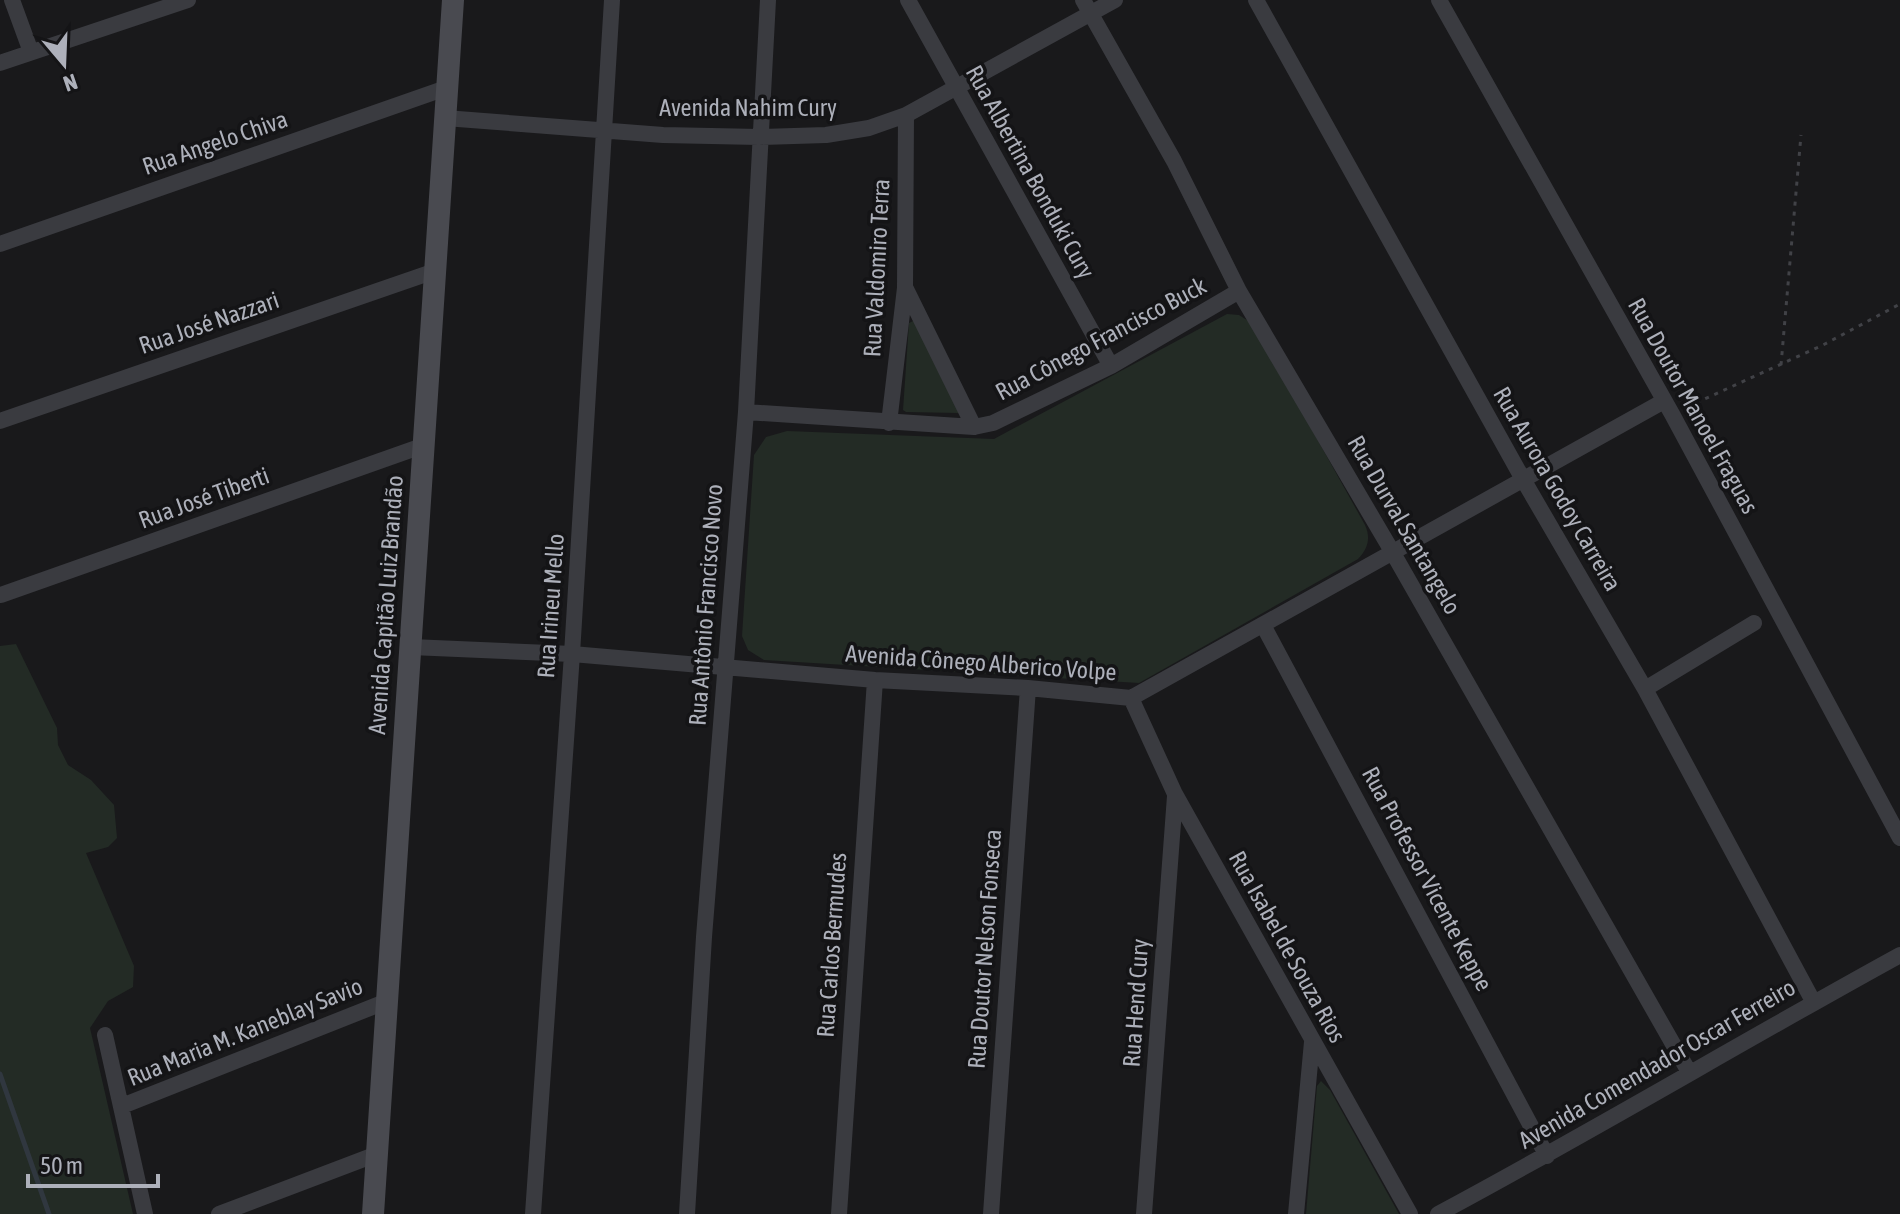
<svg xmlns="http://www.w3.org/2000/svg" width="1900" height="1214" font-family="'Asap Condensed',sans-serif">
<rect width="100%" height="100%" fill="#19191b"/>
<!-- green -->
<path fill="#232b25" d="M1227,314L1239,315L1253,324L1365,525C1371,538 1368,549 1358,559L1139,683L764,660L748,650L742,636L754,455L766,437L787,431L994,439Z
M913,321L915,323L959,413L906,412L903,410L909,323Z
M16,644L57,728L58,745L68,765L91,780L114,805L117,838L108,847L86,853L134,966L133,987L108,1001L90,1028L133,1214H0V646Z
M1321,1081L1330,1090L1399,1214H1306L1317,1086Z"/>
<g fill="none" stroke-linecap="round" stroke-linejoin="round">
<!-- stream -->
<path stroke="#30373f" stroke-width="5" d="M0,1074L49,1214"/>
<!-- path -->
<path stroke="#414247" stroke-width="3" stroke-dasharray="4 6" stroke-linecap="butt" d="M1781,365L1801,135
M1687,407L1823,345L1900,304"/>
<!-- minor -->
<path stroke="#3a3b40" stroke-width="16" d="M12,0L31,52
M908,0L1111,366
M1083,0L1174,161L1239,291L1393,553L1689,1072
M1256,0L1524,481L1645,689L1814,1003
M1439,0L1672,414L1900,838
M0,63L188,0
M445,118L663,135L759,137L826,135L869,128L906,115L1115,0
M0,244L446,88
M906,289L974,427
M746,412L974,427L993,423L1111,366L1239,291
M0,421L435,271
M889,423L905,288L906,115
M1,595L422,446
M1263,625L1547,1156
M411,647L572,654L875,680L1028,688L1131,698L1664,401
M1645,689L1754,623
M1131,698L1175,794L1410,1214
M105,1035L145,1214
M122,1106L385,1002
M219,1214L377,1154
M533,1214L572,654L612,0
M687,1214L704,937L746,412L768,0
M839,1214L875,680
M991,1214L1028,688
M1144,1214L1175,796
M1296,1214L1312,1042
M1438,1214C1593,1131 1745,1040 1900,955"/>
<!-- secondary -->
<path stroke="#494a50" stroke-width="22" d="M373,1214L453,0"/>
</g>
<g text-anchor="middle" stroke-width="7" stroke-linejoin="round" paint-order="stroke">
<!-- street labels -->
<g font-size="24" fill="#adb0ba" stroke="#141416">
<text x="748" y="116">Avenida Nahim Cury</text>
<text transform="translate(215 143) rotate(-19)" y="8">Rua Angelo Chiva</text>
<text transform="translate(1030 172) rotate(61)" y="8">Rua Albertina Bonduki Cury</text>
<text transform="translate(877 268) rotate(-87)" y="8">Rua Valdomiro Terra</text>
<text transform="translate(209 323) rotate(-19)" y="8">Rua José Nazzari</text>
<text transform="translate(1101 339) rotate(-28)" y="8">Rua Cônego Francisco Buck</text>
<text transform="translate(1693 406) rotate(61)" y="8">Rua Doutor Manoel Fraguas</text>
<text transform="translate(1557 489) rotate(60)" y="8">Rua Aurora Godoy Carreira</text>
<text transform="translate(204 498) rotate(-20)" y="8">Rua José Tiberti</text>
<text transform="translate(1404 525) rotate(60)" y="8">Rua Durval Santangelo</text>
<text transform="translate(386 605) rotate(-86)" y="8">Avenida Capitão Luiz Brandão</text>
<text transform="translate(706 605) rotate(-86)" y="8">Rua Antônio Francisco Novo</text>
<text transform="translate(551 606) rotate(-86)" y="8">Rua Irineu Mello</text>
<text transform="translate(981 663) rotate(4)" y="8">Avenida Cônego Alberico Volpe</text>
<text transform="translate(1427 879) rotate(62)" y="8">Rua Professor Vicente Keppe</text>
<text transform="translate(832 945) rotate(-86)" y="8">Rua Carlos Bermudes</text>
<text transform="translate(1287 947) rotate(61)" y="8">Rua Isabel de Souza Rios</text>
<text transform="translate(985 949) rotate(-86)" y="8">Rua Doutor Nelson Fonseca</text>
<text transform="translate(1136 1003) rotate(-86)" y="8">Rua Hend Cury</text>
<text transform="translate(245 1032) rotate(-22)" y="8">Rua Maria M. Kaneblay Savio</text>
<text transform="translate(1657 1064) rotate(-30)" y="8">Avenida Comendador Oscar Ferreiro</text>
</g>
</g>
<!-- north arrow -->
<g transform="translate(64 64) rotate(161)" stroke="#141416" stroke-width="6" paint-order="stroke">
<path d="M0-6L14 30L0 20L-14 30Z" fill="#adb0ba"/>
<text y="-12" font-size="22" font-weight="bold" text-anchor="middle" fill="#adb0ba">N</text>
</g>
<!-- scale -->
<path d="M28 1174v12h130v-12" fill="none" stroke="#adb0ba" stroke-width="4"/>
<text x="40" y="1174" font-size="24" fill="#adb0ba" stroke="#141416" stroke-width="6" paint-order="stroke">50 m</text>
</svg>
